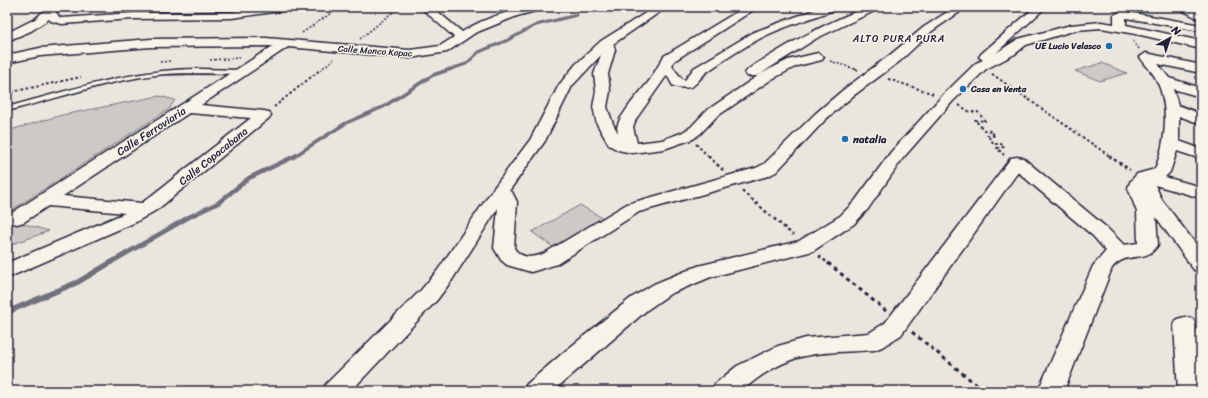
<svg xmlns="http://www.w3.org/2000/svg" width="1208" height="398" font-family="Sriracha,sans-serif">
<rect width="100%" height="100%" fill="#eae6de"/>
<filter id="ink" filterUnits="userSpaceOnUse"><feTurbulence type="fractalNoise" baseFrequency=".025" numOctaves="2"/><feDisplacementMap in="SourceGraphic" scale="8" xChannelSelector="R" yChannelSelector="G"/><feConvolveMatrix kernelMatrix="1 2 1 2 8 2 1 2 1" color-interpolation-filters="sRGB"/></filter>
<g filter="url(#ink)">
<!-- green -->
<path fill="#cdc9c6" stroke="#787680" d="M1102,63L1127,73L1100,81L1075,71Z
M159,96L175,100L169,109L7,213V131L62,115Z
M580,205L606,220L557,250L532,232Z
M7,219L49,231L7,246Z"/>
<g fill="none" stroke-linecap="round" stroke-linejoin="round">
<!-- stream-far3 -->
<path stroke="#716f7b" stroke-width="3" d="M448,70L466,64L479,52L508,40L536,25L577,15L576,9L585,7"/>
<!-- stream-far2 -->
<path stroke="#716f7b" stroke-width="3.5" d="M293,157L346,123L383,107L433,75L451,69"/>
<!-- stream-far1 -->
<path stroke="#716f7b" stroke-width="4.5" d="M108,264L189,217L218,203L249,178L295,156"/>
<!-- stream -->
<path stroke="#716f7b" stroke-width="5.5" d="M7,314L12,310L78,282L110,263"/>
<defs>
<path id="lane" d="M199,69L242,70L245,72L242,74C214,74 184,72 156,75C105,81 56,99 7,111V107C70,90 133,69 199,69Z"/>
<path id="street" d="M48,7H59L56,12L59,17L62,18L133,13L232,12L265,7H293L288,10L232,18L133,19L62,24L51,21L49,19L31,31L7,41V33L35,19Z
M420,7H432L462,32C485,17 518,7 544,7L543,9L517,16L475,33L447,52L410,58L288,47L201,105L264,111L269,112L271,115L269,118L158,209L136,222L7,278V263L125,213L48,206L24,222L17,224L10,222L8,218L10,214L273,46L151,47L40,56L7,63V55L40,48L151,39L266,38L410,50L440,46L454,37ZM189,113L251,118L142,203L63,196Z
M655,7H667L613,44L615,50L608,74L610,91L607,107L613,124L618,133L617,127L620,119L631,103L650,80L664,56L745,7H758L674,61L672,66L682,79L685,80L694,68L754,32L822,7H837L836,9C811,19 784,26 761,38C744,47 727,58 711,69C693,81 699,92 673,86L667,75L636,119L633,127L637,143L662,140L681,133L691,127L706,111L762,73L788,60L818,53L824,57L822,60L797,66L772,79L716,117L701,133L693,139L664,149L632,153L618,150L609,145L597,124L593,107L596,91L594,74L601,55L572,86L545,141L509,191L512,192L517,202L514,248C521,259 532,258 543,254L627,204L756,168L764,164L816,113L843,90L890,55L924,27L955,7H967L932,31L900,61L853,96L826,119L776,172L768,176L639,212L557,264L531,272L507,265L501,260L494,248L498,208L452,280L437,300L351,391H322L326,384L421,290L438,270L493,189L530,140L559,85L576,64L601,41Z
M868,7H883L817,38L757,76H747L745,73C750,66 761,61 768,57C800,37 833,20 868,7Z
M1035,7H1046L996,53L1018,39L1071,25L1101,22L1114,24V15L1122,11L1201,25V31L1126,18V25L1201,41V49L1141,35L1101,28L1076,30L1026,45L1015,54L986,69L953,101L903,158L868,209L854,224L813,251L711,277L670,294L647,310L553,391H523L527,384L563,353L631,298L654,284L698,266L799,241L840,216L855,201L891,152L943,95L976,63L983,60L979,57L981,54Z
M1176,7H1190L1201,13V20Z
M1146,53L1201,65V73L1158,64L1169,78L1201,88V97L1173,89L1178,105L1201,114V124L1179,116V141L1201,149V159L1177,151L1170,172L1165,177L1201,187V198L1155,185L1162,200L1201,251V272L1194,270L1156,217L1158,245C1145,265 1128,249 1112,268L1064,391H1038L1093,266L1106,251L1093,236L1018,172L901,335L882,347L874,350C850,352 813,351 791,360C773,367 756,378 742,391H711L715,384L737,366L778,346L806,338L869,333L885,323L1011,158L1017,157L1023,158L1107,228L1124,245L1138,243L1137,212L1128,188L1130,182L1137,174L1155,169C1166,142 1170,106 1156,79C1152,71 1145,65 1140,57Z
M1185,317L1193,319L1196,325L1201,367V391H1178L1174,325L1177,319Z"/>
</defs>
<!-- lane casing -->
<use href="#lane" stroke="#22223b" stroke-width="3"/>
<!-- street casing -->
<use href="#street" stroke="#22223b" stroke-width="3"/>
<!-- path-far3 -->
<path stroke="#22223b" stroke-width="1.5" stroke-dasharray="2 2" stroke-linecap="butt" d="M1016,7L1021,9
M302,33L340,7
M360,39L399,7
M1133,41L1140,50
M210,60L239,58
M830,61L858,70
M160,62L171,61
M320,70L334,59"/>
<!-- path-far2 -->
<path stroke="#22223b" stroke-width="2" stroke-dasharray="2.5 2.5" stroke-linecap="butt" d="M855,69L858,70
M992,74L1111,157
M888,79L934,94
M7,93L81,77
M959,105L970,112H978L985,121L975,120L984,130L991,131L995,136L987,135L994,144H1001L1004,147L997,148L1004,155
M274,107L321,69
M696,144L709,157"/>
<!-- path-far1 -->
<path stroke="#22223b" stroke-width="2.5" stroke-dasharray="3 3" stroke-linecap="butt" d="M708,156L723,170
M1109,156L1130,170
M742,191L793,235
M819,256L829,264"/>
<!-- path -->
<path stroke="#22223b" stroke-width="3" stroke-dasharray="4 4" stroke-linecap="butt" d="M828,263L886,311
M912,332L984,391"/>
<!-- lane -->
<use href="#lane" fill="#f7f3e8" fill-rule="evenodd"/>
<!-- street -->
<use href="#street" fill="#f7f3e8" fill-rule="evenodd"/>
</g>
</g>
<!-- markers -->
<g fill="#1f6fb2" stroke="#f7f3e8" stroke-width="1.5">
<circle cx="1109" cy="46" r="4"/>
<circle cx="963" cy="89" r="4"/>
<circle cx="845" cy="139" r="4"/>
</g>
<g text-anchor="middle" stroke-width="3" stroke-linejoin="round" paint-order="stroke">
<!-- far-poi labels -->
<g font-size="9" font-weight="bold" fill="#22223b" stroke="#f7f3e8" text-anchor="end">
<text x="1101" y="49">UE Lucio Velasco</text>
<text x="971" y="92" text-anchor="start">Casa en Venta</text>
</g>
<!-- far-street labels -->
<g font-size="9" fill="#22223b" stroke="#f7f3e8">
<text transform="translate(375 51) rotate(4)" y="3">Calle Manco Kapac</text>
</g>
<!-- far-neighbourhood labels -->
<g font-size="10" letter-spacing="1" fill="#22223b" stroke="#f7f3e8">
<text x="899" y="42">ALTO PURA PURA</text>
</g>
<!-- street labels -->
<g font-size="11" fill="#22223b" stroke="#f7f3e8">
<text transform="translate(151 131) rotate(-33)" y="4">Calle Ferroviaria</text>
<text transform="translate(213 156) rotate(-39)" y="4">Calle Copacabana</text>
</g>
<!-- poi labels -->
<g font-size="11" font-weight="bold" fill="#22223b" stroke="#f7f3e8" text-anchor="start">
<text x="853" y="143">natalia</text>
</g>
</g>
<!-- margin -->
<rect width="1208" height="398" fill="none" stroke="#f7f3e8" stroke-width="24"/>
<rect x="12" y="12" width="1184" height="374" fill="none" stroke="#22223b" stroke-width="1.5" filter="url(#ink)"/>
<!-- north arrow -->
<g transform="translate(1170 38) rotate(40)" stroke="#f7f3e8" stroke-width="3" paint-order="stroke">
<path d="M0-3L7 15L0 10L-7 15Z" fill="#22223b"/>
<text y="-6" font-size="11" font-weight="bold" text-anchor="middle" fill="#22223b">N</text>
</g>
</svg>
